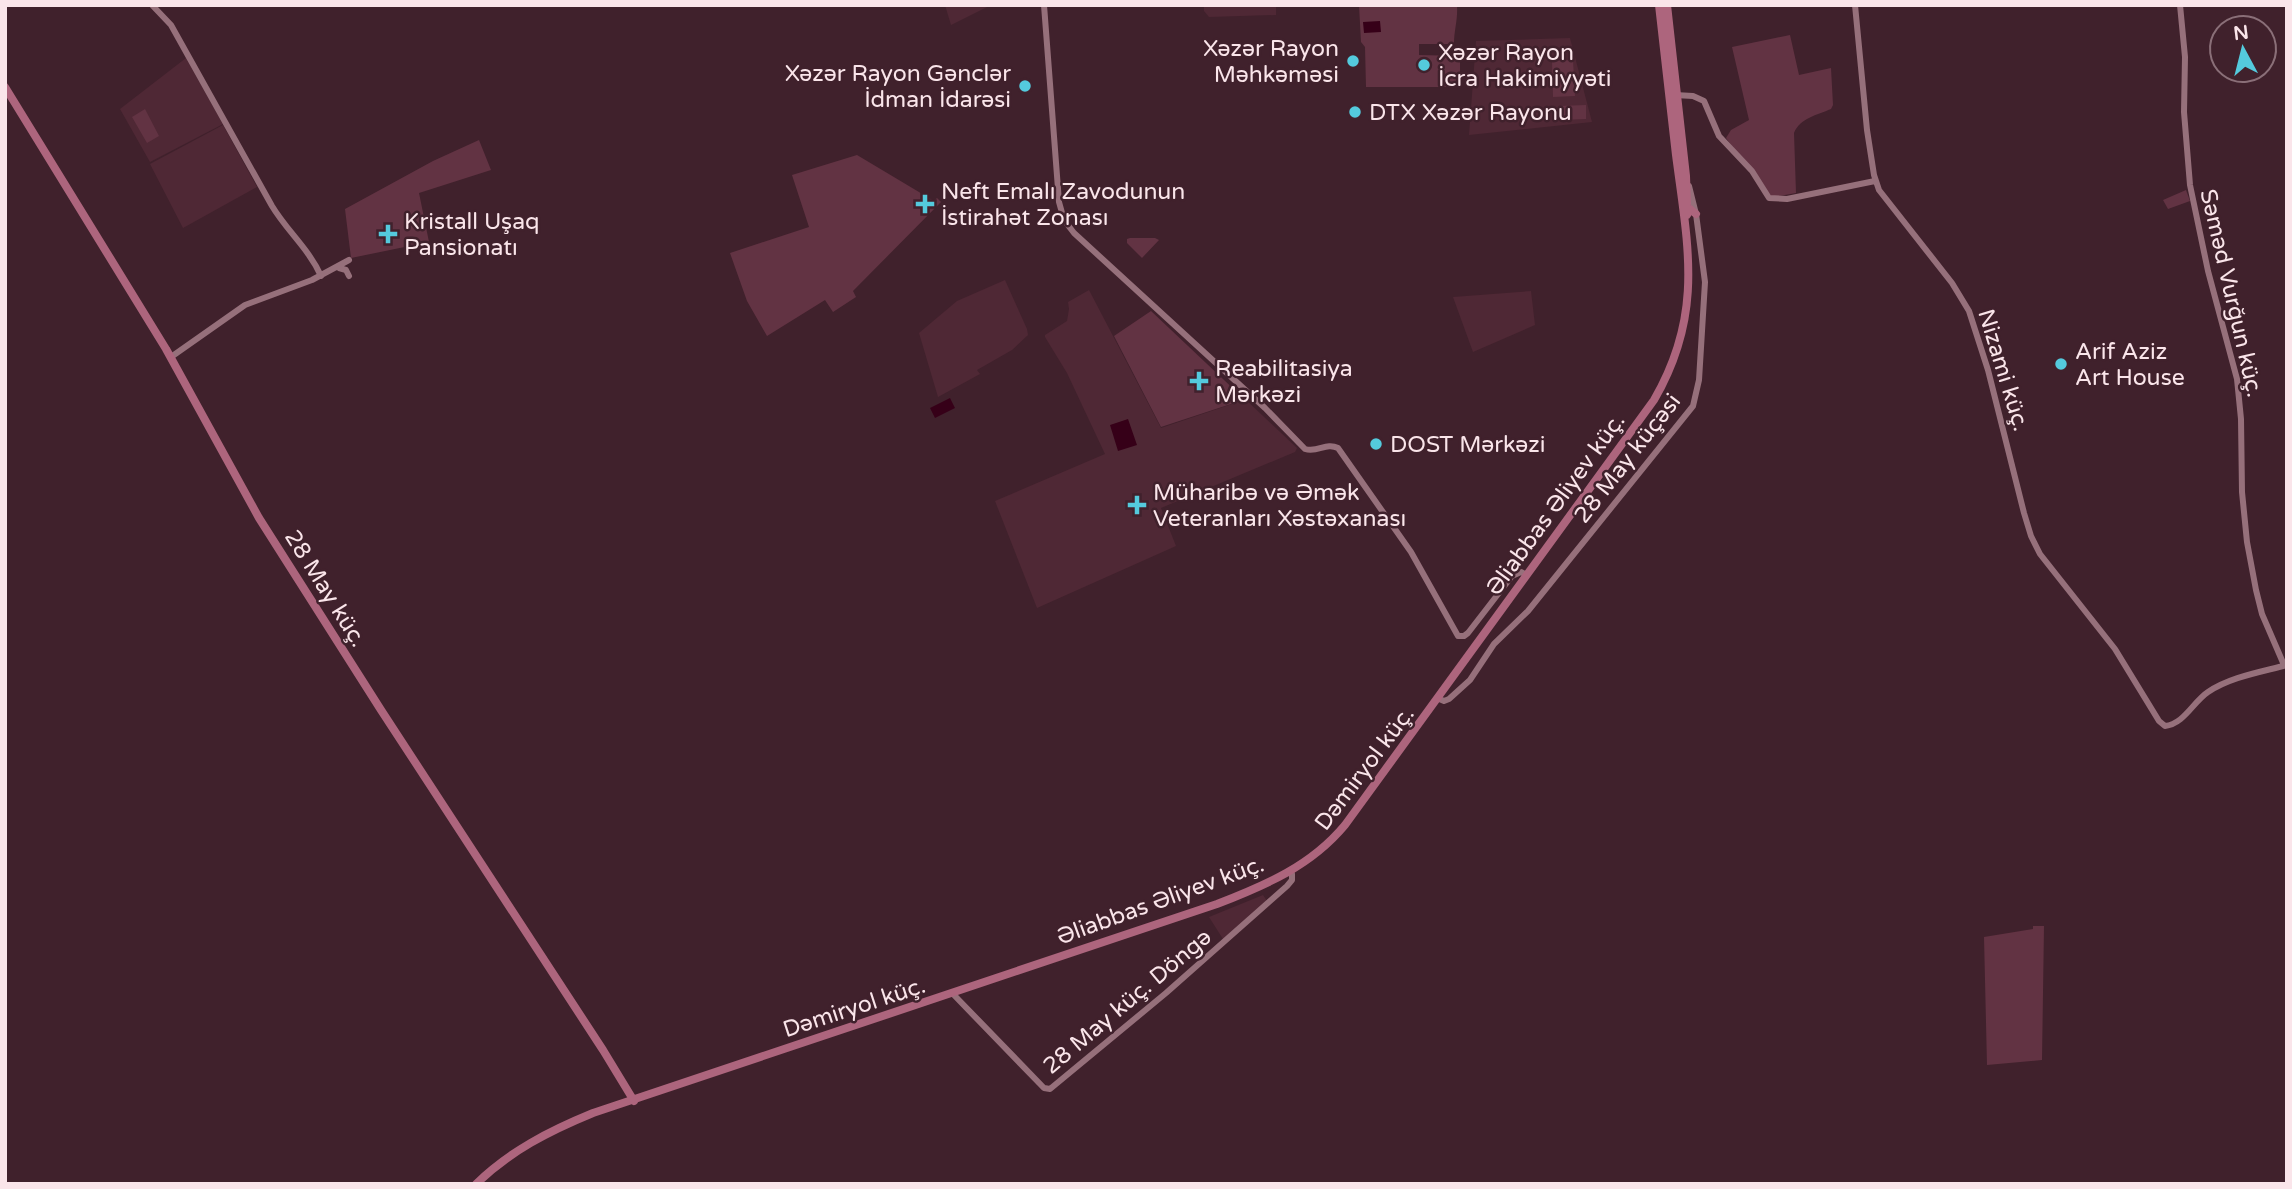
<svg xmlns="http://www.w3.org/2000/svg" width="2292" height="1189" font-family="'Varela Round',sans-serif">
<rect width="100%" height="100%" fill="#40212c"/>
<!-- built -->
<path fill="#4f2835" d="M945,5H991L951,25Z
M1204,5H1276V15L1209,17L1204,11Z
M1570,38L1592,122L1469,135L1476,41Z
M186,58L223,124L150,162L120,109Z
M223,125L257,187L183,228L150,164Z
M1005,280L1027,329L1028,335L1012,350L977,370L980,374L938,397L919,333L957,301Z
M1089,290L1161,428L1235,403L1243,397L1297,448L1295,452L1161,508L1176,546L1037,608L995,501L1105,454L1067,373L1045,337V335L1067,321L1069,309L1068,302Z
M1531,291L1535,325L1473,352L1453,297Z
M1263,895L1267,901L1223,939L1209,917Z"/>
<!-- green -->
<path fill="#623343" d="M1359,5H1457C1458,20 1454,30 1454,44H1419V55L1460,56V87H1366L1365,47L1361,42Z
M1790,35L1799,75L1831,68L1833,105L1831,109C1817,115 1800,118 1794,133L1796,193L1773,197L1769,196L1726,138L1731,130L1749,120L1732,47Z
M1573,60L1575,96L1553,97L1552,61Z
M1586,105V119L1560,120L1559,106Z
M145,109L159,136L147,143L132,117Z
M479,140L491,170L419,193L429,242L351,258L345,209L433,161Z
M857,155L934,201L937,198L941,202L853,291L856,297L833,312L825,300L767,336L747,301L730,253L809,227L792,175Z
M2186,190L2190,201L2168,209L2163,200Z
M1130,238H1155L1159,240L1142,258L1127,243V239Z
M1151,311L1242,397L1234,403L1161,427L1114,336Z
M2033,926H2044L2042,1060L1987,1065L1984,937L2033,929Z"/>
<!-- water -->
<path fill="#360018" d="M1380,21L1381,32L1364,33L1363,22Z
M950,398L955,408L935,418L930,408Z
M1128,419L1137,445L1118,451L1110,425Z"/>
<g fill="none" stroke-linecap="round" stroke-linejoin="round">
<!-- minor -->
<path stroke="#96707b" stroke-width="6" d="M152,5L171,25L272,206C287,231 309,249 321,276
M1044,5L1059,202L1064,220L1074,233L1265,408L1305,449C1318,453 1326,442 1338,448L1411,552L1458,636H1464L1468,633L1512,576L1521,572L1527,575
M1855,5L1867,130L1874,175L1879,190L1952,283L1969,311L1988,370L2024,513L2031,536L2040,554L2115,649L2159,721L2165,726C2184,724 2193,702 2208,692C2230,677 2261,672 2287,665
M2180,5L2185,57L2184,112L2190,185L2208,271L2237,379L2241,419L2242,492L2247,542L2256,590L2262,614L2284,665
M1675,95L1693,96L1704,101L1719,136L1752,171L1769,198L1787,199L1875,181
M339,268L346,270L349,276
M171,357L245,305L312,280L349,260
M1437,698L1444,701L1449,699L1470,680L1494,644L1528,611L1693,406L1699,380L1705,282L1696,214L1689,186
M953,994L1044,1088L1050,1089L1166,993L1287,886L1292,880V874"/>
<!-- major -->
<path stroke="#ad657d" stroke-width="8" d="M1667,5L1686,176L1687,204
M5,87L166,349L259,518L381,710L603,1050L634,1101
M1687,215L1690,209L1696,214
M476,1184C510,1151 549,1131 593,1113L1217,904C1266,885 1311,866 1345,825L1654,400C1704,314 1688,247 1676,155C1670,105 1665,55 1659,5"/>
</g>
<!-- markers -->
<g fill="#54cadd" stroke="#40212c" stroke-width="2.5">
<circle cx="1353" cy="61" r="7"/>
<circle cx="1424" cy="65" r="7"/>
<circle cx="1025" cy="86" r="7"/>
<circle cx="1355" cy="112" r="7"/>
<path d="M921.5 193.5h7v7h7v7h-7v7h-7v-7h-7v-7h7z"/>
<path d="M384.5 223.5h7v7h7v7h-7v7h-7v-7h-7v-7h7z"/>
<circle cx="2061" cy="364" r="7"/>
<path d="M1195.5 370.5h7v7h7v7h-7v7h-7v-7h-7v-7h7z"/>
<circle cx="1376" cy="444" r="7"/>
<path d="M1133.5 494.5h7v7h7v7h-7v7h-7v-7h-7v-7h7z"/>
</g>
<g text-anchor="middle" stroke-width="5" stroke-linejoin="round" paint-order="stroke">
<!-- poi labels -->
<g font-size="23" fill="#fae5ea" stroke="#40212c" text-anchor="start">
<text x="1339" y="56" text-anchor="end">Xəzər Rayon<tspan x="1339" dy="26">Məhkəməsi</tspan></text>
<text x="1438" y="60">Xəzər Rayon<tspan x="1438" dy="26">İcra Hakimiyyəti</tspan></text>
<text x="1011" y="81" text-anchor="end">Xəzər Rayon Gənclər<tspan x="1011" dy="26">İdman İdarəsi</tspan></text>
<text x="1369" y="120">DTX Xəzər Rayonu</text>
<text x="941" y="199">Neft Emalı Zavodunun<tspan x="941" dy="26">İstirahət Zonası</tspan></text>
<text x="404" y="229">Kristall Uşaq<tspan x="404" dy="26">Pansionatı</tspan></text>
<text x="2075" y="359">Arif Aziz<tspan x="2075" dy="26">Art House</tspan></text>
<text x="1215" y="376">Reabilitasiya<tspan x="1215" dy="26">Mərkəzi</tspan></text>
<text x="1390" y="452">DOST Mərkəzi</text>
<text x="1153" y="500">Müharibə və Əmək<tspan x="1153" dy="26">Veteranları Xəstəxanası</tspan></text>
</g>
<!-- street labels -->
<g font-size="23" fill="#fae5ea" stroke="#40212c">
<text transform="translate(2232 293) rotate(77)" y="8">Səməd Vurğun küç.</text>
<text transform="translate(2004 370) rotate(73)" y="8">Nizami küç.</text>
<text transform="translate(1627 458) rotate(-52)" y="8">28 May küçəsi</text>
<text transform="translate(1555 504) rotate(-54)" y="8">Əliabbas Əliyev küç.</text>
<text transform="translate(326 588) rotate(58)" y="8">28 May küç.</text>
<text transform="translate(1364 768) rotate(-53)" y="8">Dəmiryol küç.</text>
<text transform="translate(1160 900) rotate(-20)" y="8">Əliabbas Əliyev küç.</text>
<text transform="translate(1127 1001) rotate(-40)" y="8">28 May küç. Döngə</text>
<text transform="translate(854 1007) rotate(-18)" y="8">Dəmiryol küç.</text>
</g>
</g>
<!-- border -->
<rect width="2292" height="1189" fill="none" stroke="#fae5ea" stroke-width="14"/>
<!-- north arrow -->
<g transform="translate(2243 49) rotate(353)"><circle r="33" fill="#40212c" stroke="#8a6f78" stroke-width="2"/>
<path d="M0-5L12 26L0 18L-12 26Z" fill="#54cadd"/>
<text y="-10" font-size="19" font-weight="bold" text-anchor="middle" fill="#fae5ea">N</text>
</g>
</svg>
